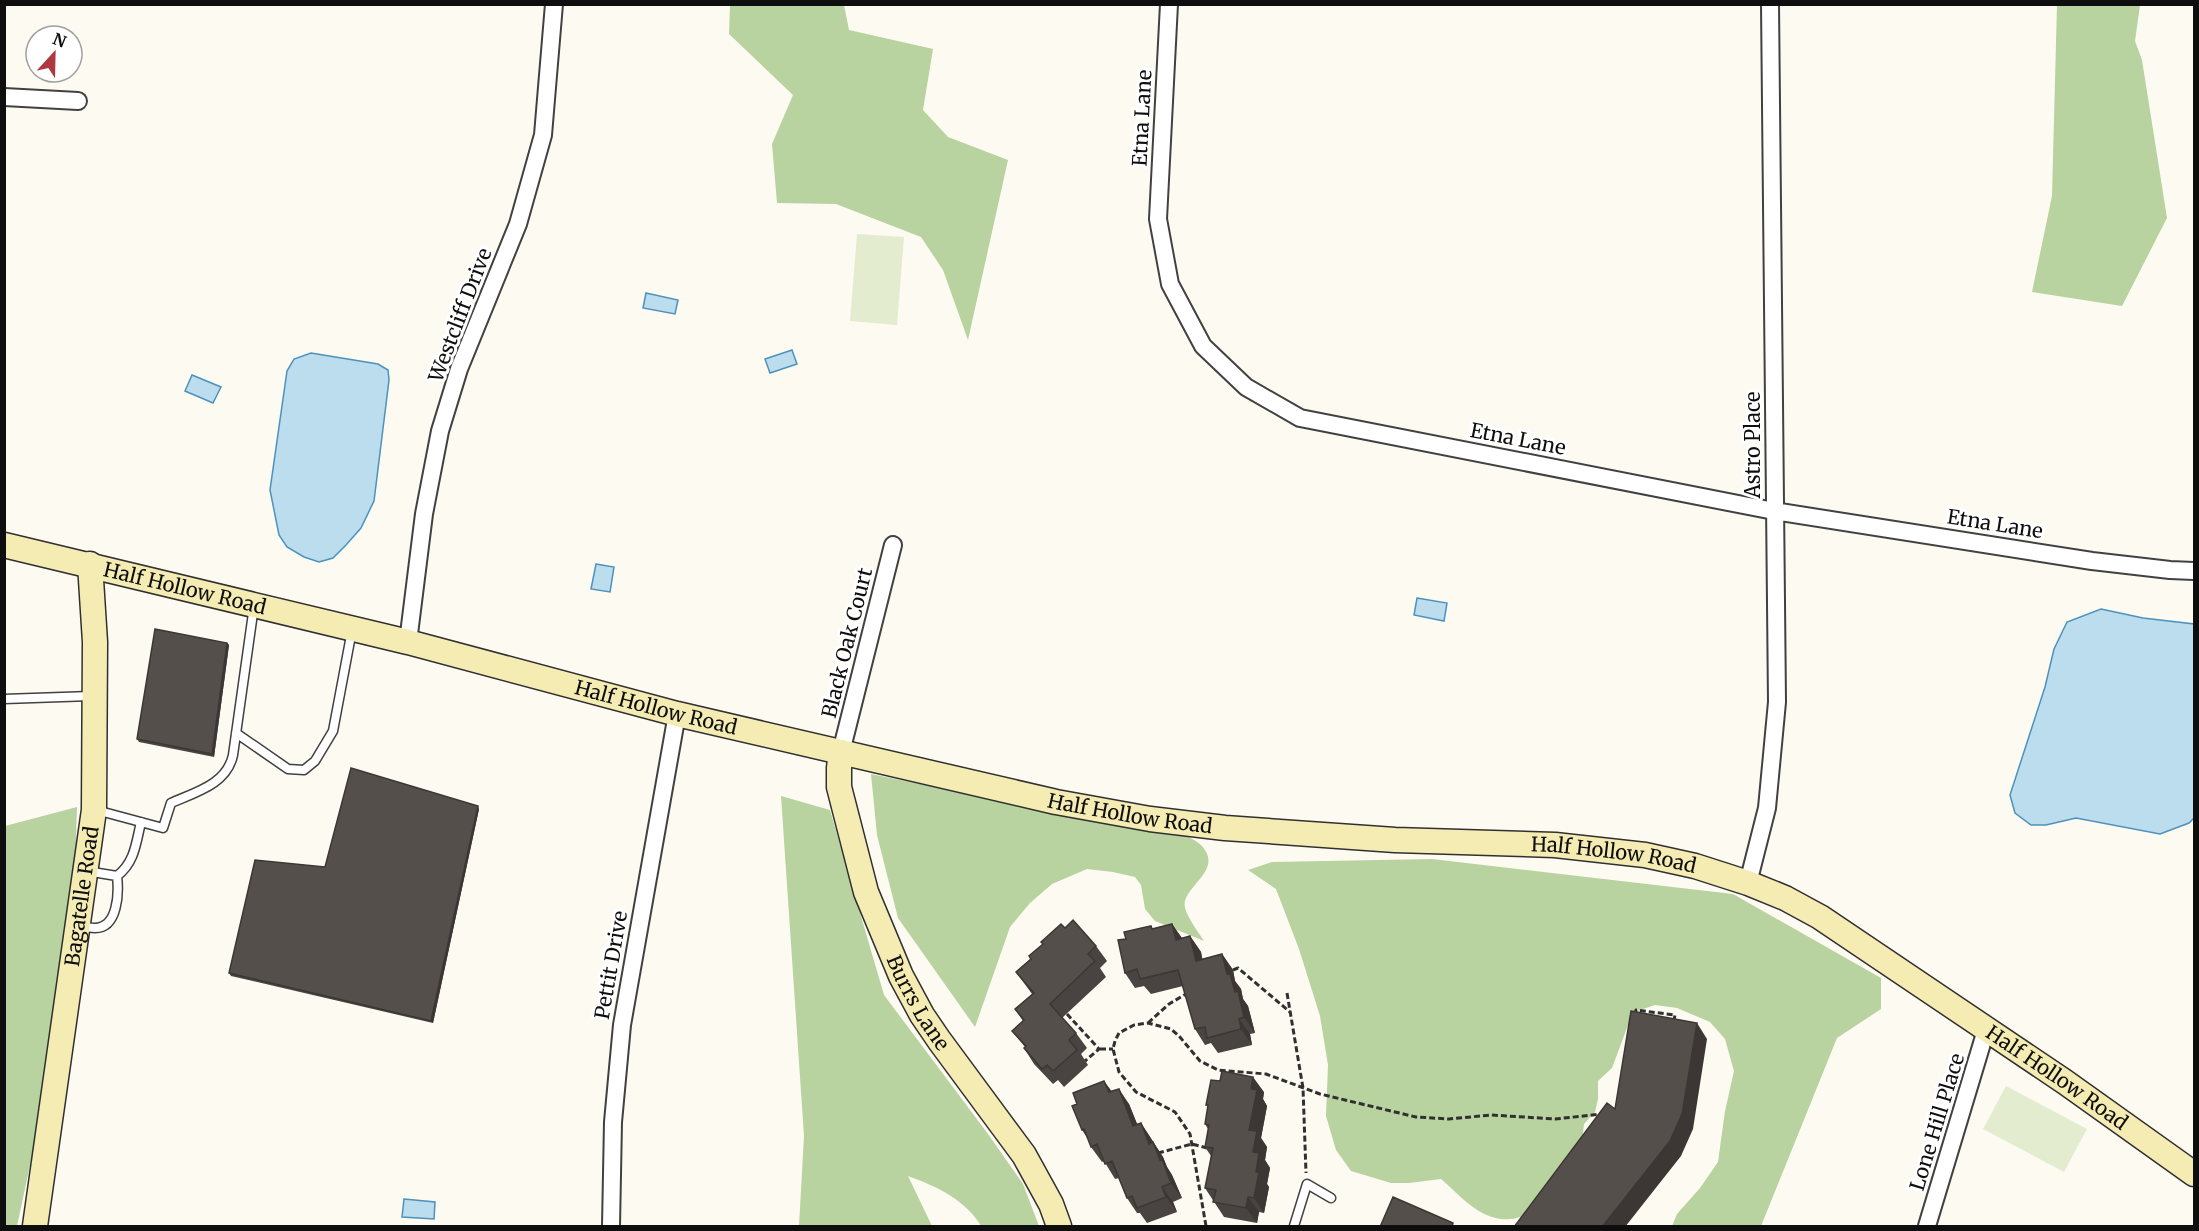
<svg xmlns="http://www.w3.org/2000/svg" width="2199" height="1231" font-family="Merriweather,serif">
<rect width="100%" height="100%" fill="#fdfaf1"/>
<!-- forest -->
<path fill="#b8d2a0" d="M730,5H844L849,30L933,49L923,110L948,137L1008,160L968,340L943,270L921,237L836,204L777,203L772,144L793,95L729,34Z
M2057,5H2140L2135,41L2142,60L2167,218L2122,306L2032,292L2052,196Z
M871,774L1018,804L1180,833C1186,836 1196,840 1201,845C1226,871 1180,887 1185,908C1187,917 1199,933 1204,941L1155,921L1145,909L1141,885L1135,877L1113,872L1087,869L1052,884L1030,903L1010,927L975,1027L898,918L877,835Z
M781,796L830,810L884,995L988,1134L1023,1184L1039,1226H981C966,1200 936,1186 908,1176L932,1226H799L804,1136Z
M77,807L72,969L17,1226H5V826Z
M1432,859L1733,894L1881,978V1009L1837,1038L1761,1226H1672L1677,1214L1700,1188L1718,1162L1725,1111L1734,1071L1725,1039L1710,1022L1677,1008L1655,1005L1637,1011L1628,1025L1612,1068L1598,1081V1099L1595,1112L1584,1124L1582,1141L1533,1213C1526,1215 1517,1219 1510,1219C1481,1222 1460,1195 1441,1179L1409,1183H1391L1351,1171L1336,1150L1326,1116L1328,1065L1320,1016L1299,949L1276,889L1248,870L1272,862Z"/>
<!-- pitch -->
<path fill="#e3eccf" d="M857,234L904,237L897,325L850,321Z
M2006,1086L2087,1129L2064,1172L1983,1129Z"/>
<!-- water -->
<path fill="#bcddee" stroke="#4c92bc" stroke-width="1.5" d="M646,293L678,300L675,314L643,308Z
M792,350L797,364L770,373L765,359Z
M311,353L378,364L388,370L389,380L374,501L361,528L346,545L333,558L319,562L304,557L287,547L279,535L270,490L287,371L294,359Z
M192,375L221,387L213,403L185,391Z
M596,564L614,567L610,592L591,589Z
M1417,598L1447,603L1444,621L1414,615Z
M2101,609L2143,618L2194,624V818L2189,823L2160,834L2076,818L2046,825H2031L2015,813L2010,795L2045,687L2054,649L2067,622Z
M404,1199L435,1202L434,1219L402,1217Z"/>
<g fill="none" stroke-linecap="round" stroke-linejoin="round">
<defs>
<path id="lane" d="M4,699L91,696
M236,733L288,769L304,770L315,761L333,731L352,630
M96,810L163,828L171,803C196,792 227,784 233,755L254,606
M86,871L117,876C135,862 136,843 141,822
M81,926C85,927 90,928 95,928C118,928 119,893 117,876
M1294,1226L1307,1184L1331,1198"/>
<path id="street" d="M1169,4L1158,219L1170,284L1203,346L1246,387L1300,418L1774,511L2092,561L2170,570L2194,571
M4,97L78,101
M408,642L424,514L440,431L459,369L518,224L543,135L554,4
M841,752L893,545
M1748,883L1767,808L1777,702L1770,4
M611,1226L613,1122L622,1025L677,714
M1927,1226L1986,1030"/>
<g id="secondary">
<path id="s1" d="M4,545L408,642L677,714L1056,802L1150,819L1225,828L1395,840L1555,845L1645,855L1695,866L1748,883L1785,898L1820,917L2065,1082L2194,1174"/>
<path id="s2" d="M841,752L839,768V787L866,892L901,976L922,1015L939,1040L1024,1155L1051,1204L1059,1226"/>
<path id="s3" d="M35,1226L94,810L95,642L90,564"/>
</g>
</defs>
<!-- lane casing -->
<use href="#lane" stroke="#414141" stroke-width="11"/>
<!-- street casing -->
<use href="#street" stroke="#414141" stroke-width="20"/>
<!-- secondary casing -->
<use href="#secondary" stroke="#303030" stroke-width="27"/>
<!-- path -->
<path stroke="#303030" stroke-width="3" stroke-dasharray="6 3" stroke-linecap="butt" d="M1233,970L1238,968L1290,1012
M1287,993L1303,1088L1306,1173
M1067,1014L1099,1049L1085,1061
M1635,1015L1636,1010L1675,1015L1674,1020
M1148,1023L1169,1004L1186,994
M1100,1049H1113
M1158,1153L1192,1144L1207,1148
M1206,1226L1190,1134L1175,1112L1136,1092L1119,1072L1113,1049L1115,1041L1119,1033L1134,1025L1148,1023L1171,1029L1179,1036L1200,1061L1218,1070L1266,1074L1320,1094L1416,1117L1449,1119L1491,1115L1555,1119L1602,1114"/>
<!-- lane -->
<use href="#lane" stroke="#fff" stroke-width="8"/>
<!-- street -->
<use href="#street" stroke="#fff" stroke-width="16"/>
<!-- secondary -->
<use href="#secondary" stroke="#f5ecb4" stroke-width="24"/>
</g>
<!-- wall -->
<path fill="#494441" d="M227,643L229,645L214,757L139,742L137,739Z
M479,809L433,1023L231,976L229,973L325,867Z
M1172,924L1182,938L1190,936L1201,952L1202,959L1222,954L1233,970L1235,981L1241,989L1243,999L1248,1006L1255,1033L1250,1034L1252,1045L1218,1053L1211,1043L1205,1045L1195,1029L1183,986L1151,994L1144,986L1135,988L1125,973L1126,939L1151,926L1153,929Z
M1065,928L1096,946L1107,961L1100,968L1106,977L1062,1018L1076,1033L1087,1048L1081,1054L1088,1065L1064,1087L1058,1080L1053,1084L1034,1064L1024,1048L1025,1047L1012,1031L1023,1021L1015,1009L1032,994L1016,972Z
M1104,1081L1111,1091L1129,1104L1137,1124L1141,1123L1163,1157L1167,1167L1172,1175L1182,1198L1173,1202L1177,1212L1147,1223L1140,1213H1137L1127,1198L1119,1178L1115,1179L1104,1161L1102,1162L1091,1147L1088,1139L1082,1130L1077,1104Z
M1264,1092L1263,1099L1267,1106L1261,1138L1267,1147L1265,1160L1270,1168L1267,1184L1269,1187L1264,1213L1259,1212L1257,1223L1224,1217L1205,1188L1211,1156L1205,1147L1208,1129L1205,1124L1208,1107L1206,1105Z"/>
<!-- shaded-wall -->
<path fill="#3c3735" d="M227,643L229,645L214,757L212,754Z
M478,806L479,809L433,1023L431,1021Z
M1172,924L1183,940H1176Z
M1190,936L1201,952L1206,976L1196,961Z
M1222,954L1233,970L1235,981L1241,989L1243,999L1248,1006L1255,1033L1244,1017L1235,992L1227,974Z
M1239,1019L1250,1034L1252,1045L1241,1029Z
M1697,1023L1707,1039L1693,1129L1681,1156L1625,1227H1602Z
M1253,1077L1264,1092L1263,1099L1267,1106L1261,1138L1267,1147L1265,1160L1270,1168L1267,1184L1269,1187L1264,1213L1254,1198L1256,1172L1249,1130L1251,1089Z
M1104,1081L1115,1096L1109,1092Z
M1119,1089L1129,1104L1144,1141L1133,1126Z
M1141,1123L1163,1157L1167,1167L1172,1175L1182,1198L1171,1183L1149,1144Z
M1162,1187L1173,1202L1177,1212L1166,1197Z
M1248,1197L1259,1212L1257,1223L1246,1208Z"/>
<!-- building -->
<path fill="#554f4c" stroke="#3c3735" stroke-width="1.5" d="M155,629L227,643L212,754L137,739Z
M351,768L478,806L431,1021L229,973L255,860L325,867Z
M1073,920L1096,946L1088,954L1095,961L1050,1004L1076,1033L1069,1040L1077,1050L1053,1071L1047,1065L1042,1069L1024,1048L1026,1046L1012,1031L1024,1020L1015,1009L1034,993L1016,972L1031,959L1029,956L1043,944L1041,942L1061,924L1065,928Z
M1172,924L1176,940L1190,936L1196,961L1222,954L1227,974H1230L1235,992L1238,991L1244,1017L1239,1019L1241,1029L1207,1038L1205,1027L1195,1029L1178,970L1140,979L1137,969L1125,973L1118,940L1126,939L1124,932L1151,926L1152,929Z
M1631,1011L1697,1023L1682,1114L1670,1141L1602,1227H1514L1607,1103L1615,1109Z
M1222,1071L1253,1077L1251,1089L1257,1090L1249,1130L1257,1131L1253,1152L1259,1153L1256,1172H1259L1254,1198L1248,1197L1246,1208L1213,1202L1216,1190L1205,1188L1213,1148L1205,1147L1209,1125L1205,1124L1208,1105H1206L1211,1080L1220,1081Z
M1104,1081L1109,1092L1119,1089L1133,1126L1141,1123L1149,1144L1153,1142L1160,1160L1162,1159L1171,1183L1162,1187L1166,1197L1137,1208L1132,1196L1127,1198L1112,1161L1105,1164L1097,1144L1091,1147L1084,1129L1082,1130L1072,1106L1077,1104L1073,1093Z
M1393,1197L1453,1223L1452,1227H1380Z"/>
<g text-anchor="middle" stroke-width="6" stroke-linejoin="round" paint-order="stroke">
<!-- street labels -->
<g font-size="20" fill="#0e0e0e" stroke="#fff">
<text transform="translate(1142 118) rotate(-87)" y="7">Etna Lane</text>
<text transform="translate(460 315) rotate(-69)" y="7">Westcliff Drive</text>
<text transform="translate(1518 439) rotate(11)" y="7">Etna Lane</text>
<text transform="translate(1753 445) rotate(-90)" y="7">Astro Place</text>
<text transform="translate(1995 524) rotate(9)" y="7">Etna Lane</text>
<text dy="7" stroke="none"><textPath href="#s1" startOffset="186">Half Hollow Road</textPath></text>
<text transform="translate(847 643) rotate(-76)" y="7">Black Oak Court</text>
<text dy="7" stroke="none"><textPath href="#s1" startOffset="672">Half Hollow Road</textPath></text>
<text dy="7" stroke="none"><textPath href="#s1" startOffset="1158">Half Hollow Road</textPath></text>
<text dy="7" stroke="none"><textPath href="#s1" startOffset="1644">Half Hollow Road</textPath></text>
<text dy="7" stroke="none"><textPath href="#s3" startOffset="333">Bagatelle Road</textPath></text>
<text transform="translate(611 965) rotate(-80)" y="7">Pettit Drive</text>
<text dy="7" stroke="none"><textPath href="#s2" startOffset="266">Burrs Lane</textPath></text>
<text dy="7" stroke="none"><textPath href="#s1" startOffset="2148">Half Hollow Road</textPath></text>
<text transform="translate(1937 1122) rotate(-73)" y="7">Lone Hill Place</text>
</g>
</g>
<!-- border -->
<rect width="2199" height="1231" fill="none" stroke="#0e0e0e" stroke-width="12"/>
<!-- north arrow -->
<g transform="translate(54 54) rotate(22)"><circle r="28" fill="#ffffff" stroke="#9f9f9f" stroke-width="1.5"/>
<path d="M0-4.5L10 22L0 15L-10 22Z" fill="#ad3840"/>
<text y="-9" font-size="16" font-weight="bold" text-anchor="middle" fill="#0e0e0e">N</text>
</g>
</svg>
